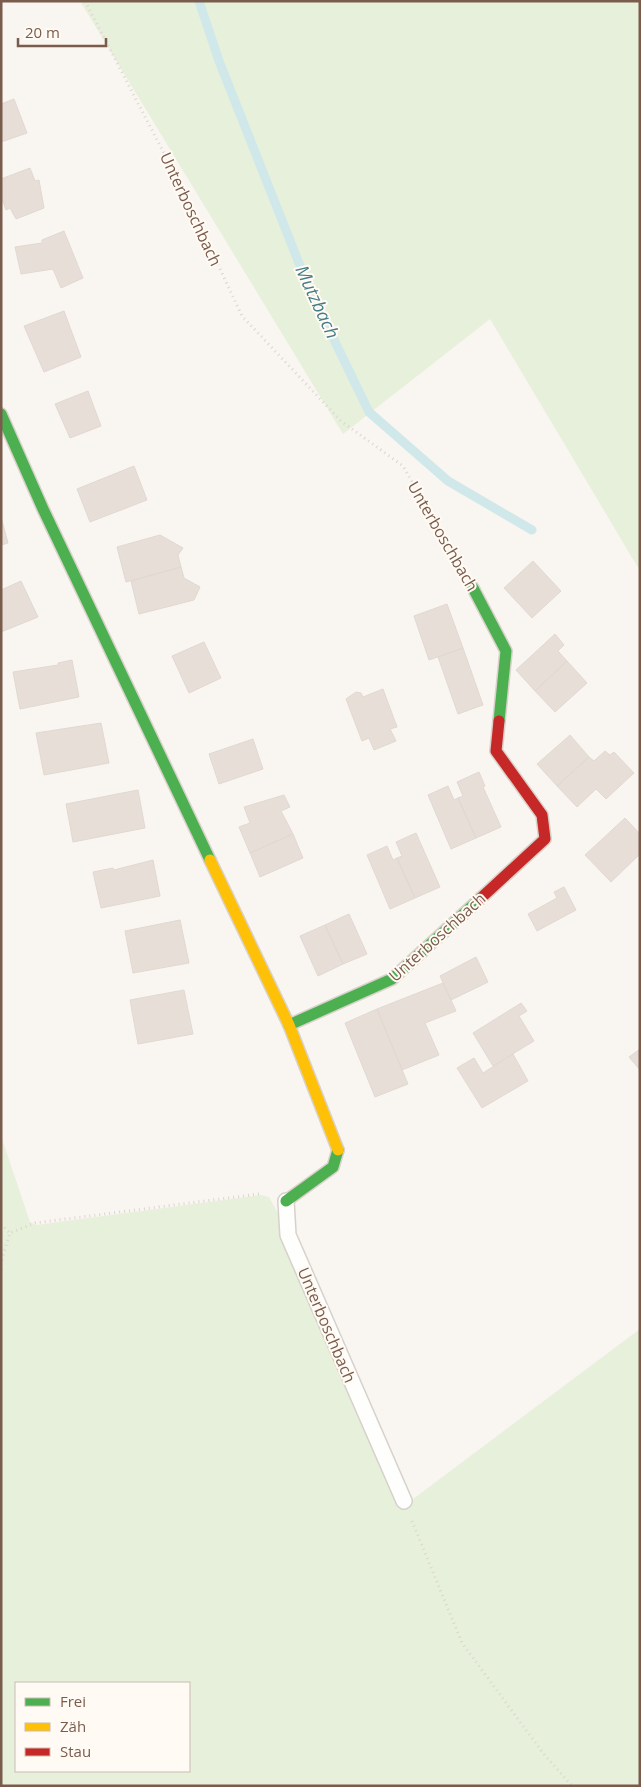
<svg xmlns="http://www.w3.org/2000/svg" width="641" height="1787" font-family="'Open Sans',sans-serif">
<rect width="100%" height="100%" fill="#f9f5f0"/>
<!-- green -->
<path fill="#e7f0db" fill-rule="evenodd" d="M80,1H640V571L490,319L343,434Z
M1,1136L30,1222L36,1225L261,1195L269,1197L286,1228L285,1235L401,1508L640,1329V1786H1ZM16,1683H189V1771H16Z"/>
<g fill="none" stroke-linecap="round" stroke-linejoin="round">
<!-- stream -->
<path stroke="#d0e8ea" stroke-width="9" d="M199,1L219,61L308,286L369,412L448,481L532,530"/>
</g>
<!-- building -->
<path fill="#e6ded7" stroke="#e2d8d2" d="M14,99L27,133L1,142V104Z
M30,168L35,181L39,180L44,208L16,219L10,208L6,210L1,196V179Z
M64,231L83,278L61,288L53,269L21,274L15,247L42,243V240Z
M64,311L81,357L44,372L24,326Z
M88,391L101,426L70,438L55,404Z
M134,466L147,500L90,522L77,489Z
M1,517L8,543L1,545Z
M160,535L183,548L178,555L181,567L126,582L117,547Z
M533,561L561,591L532,618L504,588Z
M181,567L184,578L200,587L194,600L139,614L131,581Z
M21,581L38,617L1,632V590Z
M447,604L463,648L429,660L414,616Z
M555,634L564,645L558,651L567,661L535,691L516,670Z
M204,642L221,678L189,693L172,656Z
M463,648L483,705L458,714L438,657Z
M72,660L79,697L20,709L13,672L58,665V663Z
M567,661L587,683L555,712L535,691Z
M383,689L397,727L390,729L396,741L374,750L369,738L362,741L346,699L356,692L361,693L363,697Z
M101,723L109,763L44,775L36,733Z
M570,735L589,757L557,786L537,764Z
M253,739L263,769L219,784L209,754Z
M605,751L610,755L614,752L634,773L606,799L596,789L577,807L557,786L589,757L594,761Z
M479,772L485,786L483,787L501,827L476,838L458,798L463,796L457,782Z
M448,786L454,800L458,798L476,838L451,849L428,795Z
M138,790L145,828L73,842L66,804Z
M284,795L290,807L281,811L293,834L250,853L239,827L250,823L244,807Z
M625,818L640,834V854L611,882L585,855Z
M416,833L440,887L415,898L397,858L402,856L396,842Z
M293,834L303,858L260,877L250,853Z
M387,846L393,860L397,858L415,898L390,909L367,855Z
M153,860L160,896L101,908L93,872L113,868L114,870Z
M564,887L576,910L537,931L528,914L557,898L554,892Z
M349,914L367,954L343,964L325,925Z
M180,920L189,963L133,973L125,931Z
M325,925L343,964L318,976L300,936Z
M476,957L488,982L451,1000L440,976Z
M443,983L456,1011L425,1023L439,1055L402,1070L377,1009Z
M184,990L193,1034L138,1044L130,1000Z
M521,1003L527,1011L519,1016L534,1041L493,1066L473,1033Z
M377,1009L408,1084L375,1097L345,1023Z
M640,1049V1070L629,1057Z
M513,1054L528,1081L482,1108L457,1068L474,1058L483,1073Z"/>
<g fill="none" stroke-linecap="round" stroke-linejoin="round">
<defs>
<path id="lane" d="M286,1201L288,1235L404,1501"/>
<path id="fast" d="M1,414L43,509L210,860
M473,588L506,651L499,721
M289,1025L392,979L481,898
M286,1201L333,1167L338,1150"/>
<path id="slow" d="M210,860L289,1025L338,1150"/>
<path id="jam" d="M481,898L545,839L542,815L496,751L499,721"/>
</defs>
<!-- lane casing -->
<use href="#lane" stroke="#d7d1cb" stroke-width="18"/>
<!-- fast casing -->
<use href="#fast" stroke="#d9d2cb" stroke-width="14"/>
<!-- slow casing -->
<use href="#slow" stroke="#d9d2cb" stroke-width="14"/>
<!-- jam casing -->
<use href="#jam" stroke="#d9d2cb" stroke-width="14"/>
<!-- path -->
<path stroke="#dcd5d0" stroke-width="3" stroke-dasharray="1 4" stroke-linecap="butt" d="M85,1L183,190L242,316L341,421L403,466L459,564
M1,1224L10,1233
M1,1270L2,1258L10,1233L35,1223L259,1194
M412,1521L462,1643L543,1753L572,1786"/>
<!-- lane -->
<use href="#lane" stroke="#fefefd" stroke-width="15"/>
<!-- fast -->
<use href="#fast" stroke="#4caf50" stroke-width="11"/>
<!-- slow -->
<use href="#slow" stroke="#ffc107" stroke-width="11"/>
<!-- jam -->
<use href="#jam" stroke="#c62828" stroke-width="11"/>
</g>
<g text-anchor="middle" stroke-width="4" stroke-linejoin="round" paint-order="stroke">
<!-- street labels -->
<g font-size="16" fill="#7a5c4d" stroke="#fffaf3">
<text transform="translate(191 209) rotate(65)" y="6">Unterboschbach</text>
<text transform="translate(443 536) rotate(60)" y="6">Unterboschbach</text>
<text transform="translate(437 937) rotate(-42)" y="6">Unterboschbach</text>
<text transform="translate(327 1325) rotate(67)" y="6">Unterboschbach</text>
</g>
<!-- water labels -->
<g font-size="18" font-style="italic" fill="#437c86" stroke="#fffaf3">
<text transform="translate(317 302) rotate(65)" y="6">Mutzbach</text>
</g>
</g>
<!-- border -->
<rect width="641" height="1787" fill="none" stroke="#7a5c4d" stroke-width="5"/>
<!-- legend -->
<rect x="15" y="1682" width="175" height="90" fill="#fffaf3" stroke="#cabbb1"/>
<rect x="25" y="1698" width="25" height="8" fill="#4caf50" stroke="#cabbb1"/>
<text x="60" y="1707" font-size="15" fill="#7a5c4d">Frei</text>
<rect x="25" y="1723" width="25" height="8" fill="#ffc107" stroke="#cabbb1"/>
<text x="60" y="1732" font-size="15" fill="#7a5c4d">Zäh</text>
<rect x="25" y="1748" width="25" height="8" fill="#c62828" stroke="#cabbb1"/>
<text x="60" y="1757" font-size="15" fill="#7a5c4d">Stau</text>
<!-- scale -->
<path d="M18 38v8h88v-8" fill="none" stroke="#7a5c4d" stroke-width="2.5"/>
<text x="25" y="38" font-size="15" fill="#7a5c4d" stroke="#fffaf3" stroke-width="4" paint-order="stroke">20 m</text>
</svg>
